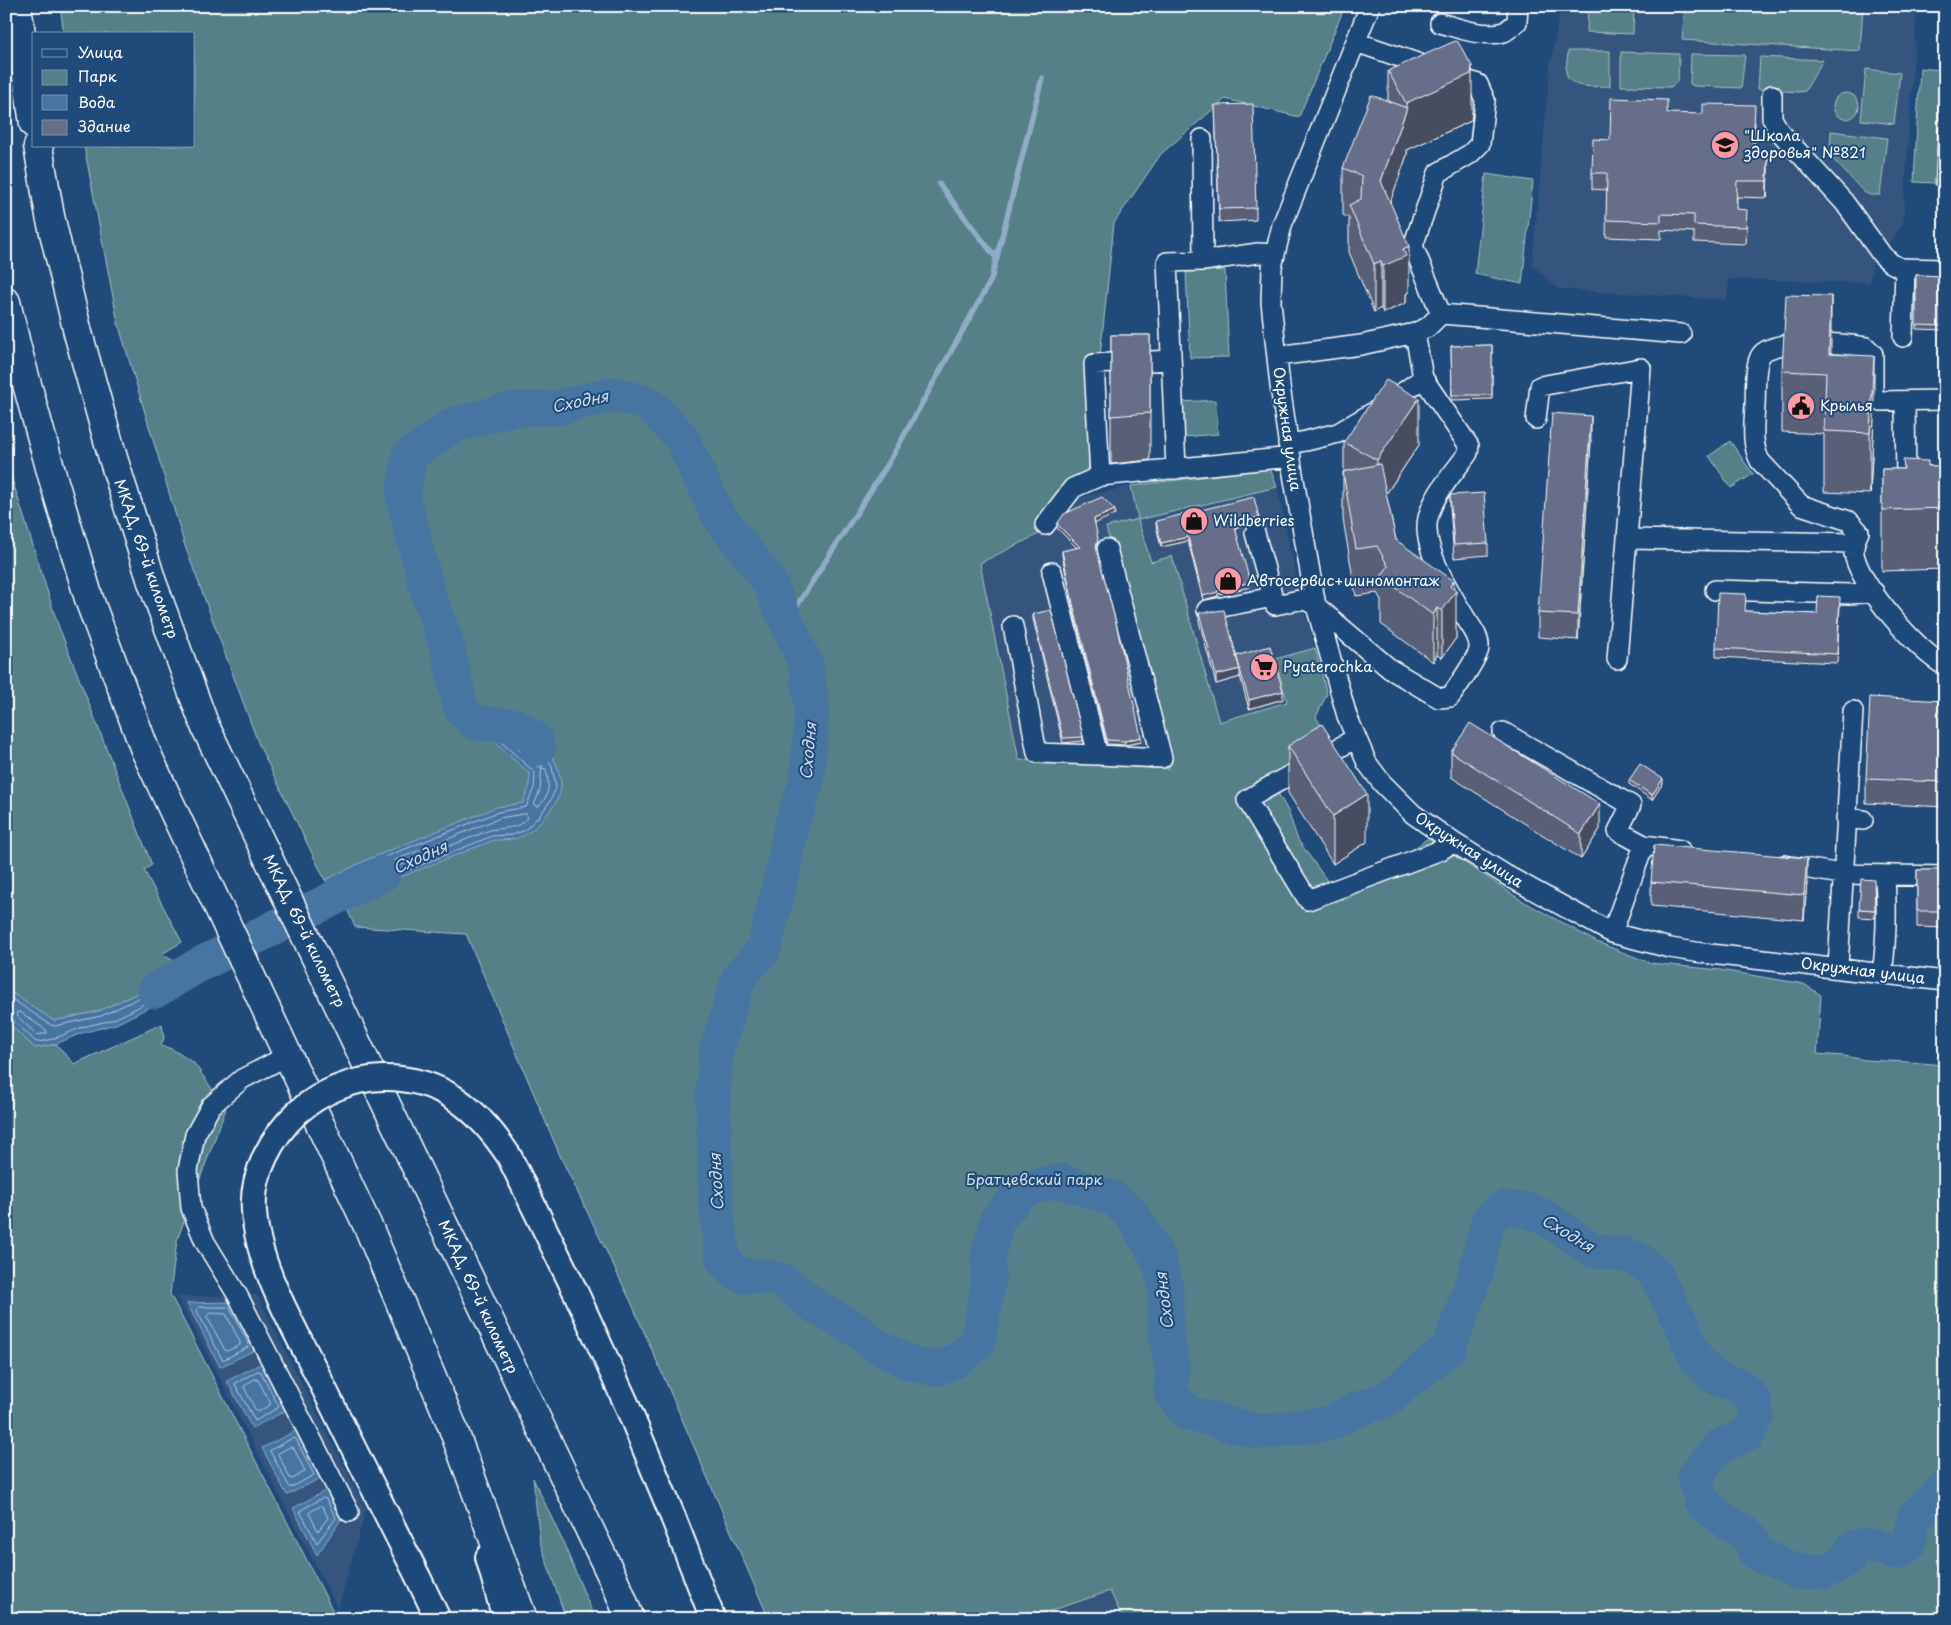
<svg xmlns="http://www.w3.org/2000/svg" width="1951" height="1625" font-family="'Playpen Sans',sans-serif">
<rect width="100%" height="100%" fill="#1f4a7a"/>
<filter id="ink" filterUnits="userSpaceOnUse"><feTurbulence type="fractalNoise" baseFrequency=".02" numOctaves="2"/><feDisplacementMap in="SourceGraphic" scale="10" xChannelSelector="R" yChannelSelector="G"/><feConvolveMatrix kernelMatrix="1 2 1 2 8 2 1 2 1" color-interpolation-filters="sRGB"/></filter>
<g filter="url(#ink)">
<!-- built -->
<path fill="#34557f" d="M1561,6H1917L1903,224L1882,255L1875,248L1870,283L1729,279L1727,300L1558,289L1532,265L1550,66Z
M1131,486L1138,519L1277,487L1300,594L1315,648L1276,660L1287,702L1219,722L1172,557L1151,563L1106,527L1170,769L1019,761L980,563L1047,530L1051,520L1078,498Z
M257,1295L366,1509L338,1609L178,1297Z
M1111,1591L1123,1619H1026Z"/>
<!-- green -->
<path fill="#548088" stroke="#aac0c4" d="M60,6H1345L1299,117L1225,99L1161,154L1114,223L1088,471L1078,498L1051,520L1047,530L980,563L1019,760L1169,769L1106,527L1138,519L1131,486L1270,468L1277,487L1138,520L1151,562L1172,556L1219,722L1287,702L1275,659L1315,648L1327,694L1316,717L1331,742L1272,782L1288,811L1298,840L1328,882L1345,901L1428,838L1521,900L1597,942L1650,963L1720,970L1804,984L1821,995L1817,1054L1844,1056L1865,1060L1909,1062L1945,1065V1619H1123L1110,1591L1026,1619H769L631,1302L561,1158L466,934L355,927L343,900L325,880L259,745L185,546L118,323L84,146H194V34H64Z
M1588,6H1634L1633,34L1587,32Z
M1685,6H1863L1860,51L1682,40Z
M1568,51H1610V86C1596,86 1568,91 1566,71C1566,64 1568,57 1568,51Z
M1621,52L1679,54L1678,81L1671,87L1621,86Z
M1691,54L1745,55L1741,88L1694,86L1690,84Z
M1760,57L1823,60L1805,91L1799,92L1758,89Z
M1920,68L1941,70L1935,183L1914,182Z
M1866,69L1900,73L1894,124L1861,120Z
M1833 106a13 13 0 1 1 26 0a13 13 0 1 1-26 0Z
M1831,131L1887,138L1880,195H1870L1864,192L1831,157L1830,151Z
M1486,174L1533,181L1522,284L1475,274Z
M1225,270L1229,357L1190,358L1186,272Z
M1215,400L1218,434L1184,437L1181,402Z
M1730,441L1753,474L1731,488L1709,456Z
M6,460L57,622L152,865L144,870L182,942L162,954L174,961L191,958L151,987L99,1011L54,1021L6,989Z
M6,1021L35,1048L56,1044L74,1064L162,1024L164,1038L161,1046L172,1049L194,1063L226,1109L177,1240L170,1294L334,1613L360,1615L362,1619H6Z
M533,1478L563,1542L595,1619H566L540,1542Z"/>
<!-- water -->
<path fill="#4774a2" stroke="#91acc7" d="M509,716C515,720 523,723 529,728C545,740 562,767 561,788C560,799 549,813 541,821C524,838 519,840 494,840L343,900L325,880L373,857L497,807L523,803L529,787L530,774L490,738Z
M191,958L200,975L171,992L154,1005L116,1024L82,1033L56,1044L35,1048L6,1021V989L54,1021L99,1011L151,987Z
M232,1302L257,1349L220,1367L187,1303Z
M262,1363L287,1410L252,1428L227,1381Z
M297,1430L321,1478L287,1495L262,1448Z
M327,1490L342,1518L317,1555L293,1508Z"/>
<g fill="none" stroke-linecap="round" stroke-linejoin="round">
<!-- shore -->
<path stroke="#b5c7da" stroke-width="1" d="M509,724L526,732L540,745L552,767L556,788L550,801L541,814L524,831L511,835L492,836L394,876L344,893L335,884L336,881L375,861L498,812L526,807L534,788L535,773L498,739V737Z
M510,732C526,733 536,752 543,764L542,767H539L507,739V737Z
M542,768L546,769C549,784 551,797 537,807L534,805L540,790Z
M526,814L528,818C516,830 506,827 490,830L354,884L351,883L352,880L378,867L500,818Z
M6,995L51,1025L55,1026L101,1016L154,991L188,966L191,967L193,971L192,974C167,989 144,1006 116,1018C105,1023 91,1024 80,1028C65,1034 52,1041 36,1042L12,1019L6,1018
M17,1012H20L46,1030L47,1033L37,1035L17,1016Z
M199,1307H229L249,1344L248,1347L225,1359H222L197,1311Z
M210,1313L226,1314L240,1342V1345L227,1351L225,1350L207,1317Z
M258,1371L261,1372L279,1407L255,1421L235,1384Z
M255,1379L258,1380L271,1404L258,1412L256,1411L244,1387Z
M293,1438L296,1439L314,1475L290,1488L270,1451Z
M290,1447H293L305,1471L293,1479L290,1478L278,1454Z
M323,1498L326,1499L336,1518L317,1543L300,1511Z
M321,1506L323,1507L328,1518L318,1531L309,1513Z"/>
<!-- stream -->
<path stroke="#91acc7" stroke-width="5.5" d="M939,184L997,259
M787,621L888,464L991,280L1042,78"/>
<!-- river -->
<path stroke="#4774a2" stroke-width="35" d="M538,748L535,739L515,726L475,723L461,709L447,645L429,597L403,497L409,456L454,425L513,409L557,408L613,394L649,404L681,437L718,515L768,580L806,665L812,708L807,781L792,823L782,874L764,949L739,977L716,1053L713,1097L716,1206L723,1259L731,1269L743,1276L767,1277L781,1280L815,1306L860,1332L874,1345L912,1364L935,1369L957,1360L978,1343L989,1278L988,1257L997,1220L1021,1192L1042,1184L1062,1181L1114,1199L1131,1213L1158,1258L1166,1286V1331L1172,1367L1171,1393L1187,1413L1260,1432L1331,1423L1354,1411L1387,1399L1449,1348L1474,1279L1489,1219L1504,1208L1526,1210L1545,1217L1592,1250L1626,1255L1641,1261L1655,1274L1684,1329L1697,1361L1717,1378L1739,1386L1754,1400L1757,1416L1748,1434L1718,1447L1695,1476L1701,1501L1724,1520L1749,1536L1754,1550L1764,1557L1798,1572L1826,1571L1850,1558L1852,1549C1865,1541 1884,1550 1898,1552L1909,1544L1914,1518L1945,1487
M155,991L197,966L383,874"/>
<defs>
<path id="minor" d="M1370,6L1282,225L1272,267L1271,302L1280,386L1293,474L1316,606L1347,716L1367,763L1382,783L1413,814L1453,842L1506,875L1612,933L1670,948L1702,953L1945,981
M1440,23C1457,28 1486,38 1504,32C1508,30 1513,25 1517,22L1518,6
M1772,95V118L1779,131L1844,202L1882,255L1891,263L1900,268L1945,269
M1202,139L1203,261L1258,253L1275,254
M1441,314L1681,334
M1903,337L1905,268
M1277,356L1361,345L1415,333L1428,327L1441,314L1413,246L1438,173L1470,154L1480,144L1485,100L1478,84L1356,42
M1171,360L1094,364L1100,476L1291,457
M1945,400L1878,401L1873,395V354L1866,347C1846,344 1773,337 1761,355C1754,365 1756,393 1755,405C1754,424 1751,444 1760,461L1801,505L1849,521L1859,532C1855,540 1852,548 1855,558C1865,591 1915,648 1945,666
M1905,402L1906,484
M1536,419L1540,386L1641,368L1617,659
M1288,444L1306,441L1338,433L1384,406L1423,378
M1176,469L1167,262L1203,261
M1045,525L1073,488L1100,476
M1255,533L1275,605L1304,599L1316,606L1390,669L1439,698L1450,697C1456,689 1479,656 1479,648C1480,636 1470,626 1465,617C1450,593 1421,546 1428,518C1434,493 1454,473 1468,453L1469,446L1423,378L1415,333
M1628,539L1854,543
M1052,572L1098,755L1162,758L1107,549
M1715,590L1850,594L1874,592
M1207,610L1273,597
M1013,626L1037,753L1098,755
M1503,732L1631,805L1618,831L1644,845L1680,850
M1355,738C1320,761 1282,778 1247,800L1308,900L1441,850L1453,842
M1846,818L1863,820
M1784,865L1842,874L1945,876
M1612,933L1644,845
M1838,967L1853,711
M1882,973C1887,940 1887,909 1885,876
M289,1055L242,1079L211,1106L195,1135L188,1170L191,1208L205,1242L238,1296L349,1512"/>
<path id="major" d="M673,1517L713,1619
M488,1557L505,1619
M418,1577L438,1619"/>
<path id="highway" d="M17,6L34,124
M38,146L50,216L78,333L113,458L152,582L205,726L619,1591L630,1619
M6,302L17,348L52,475L90,602L145,750L370,1231L451,1423L523,1619"/>
</defs>
<!-- minor casing -->
<use href="#minor" stroke="#fff" stroke-width="22"/>
<!-- major casing -->
<use href="#major" stroke="#fff" stroke-width="28"/>
<!-- highway casing -->
<use href="#highway" stroke="#fff" stroke-width="31"/>
<!-- minor -->
<use href="#minor" stroke="#1f4a7a" stroke-width="19"/>
<!-- major -->
<use href="#major" stroke="#1f4a7a" stroke-width="24"/>
<!-- highway -->
<use href="#highway" stroke="#1f4a7a" stroke-width="28"/>
<defs>
<path id="major-bridge" d="M418,1577C384,1509 350,1442 317,1374C293,1325 257,1265 254,1211C251,1174 272,1136 298,1112C321,1092 351,1079 382,1078C441,1077 478,1109 509,1156L576,1293L626,1403L673,1517"/>
</defs>
<!-- major-bridge casing -->
<use href="#major-bridge" stroke="#fff" stroke-width="28" stroke-linecap="butt"/>
<!-- major-bridge -->
<use href="#major-bridge" stroke="#1f4a7a" stroke-width="24"/>
</g>
<!-- wall -->
<path fill="#585f77" stroke="#fff" d="M1388,71L1472,113L1471,121L1407,150V155L1390,202L1409,293L1406,294V303L1383,313L1381,308L1374,312L1349,252V218L1343,215V168L1388,101Z
M1945,104V185H1935Z
M1215,105L1256,208V220L1219,222Z
M1667,113L1755,122L1754,151L1768,168L1767,198L1737,197V209L1747,227L1746,244L1694,242V232L1661,230V239L1606,237L1607,190L1592,189V173L1610,140Z
M1916,275L1945,276V330L1916,329Z
M1111,335H1150V460L1111,464Z
M1492,345V399L1452,400L1451,346Z
M1831,354L1874,417L1870,494L1824,492V434L1782,432V371Z
M1591,441L1578,640L1538,637V613Z
M1344,442L1419,445L1386,494L1396,540L1454,589L1456,638L1442,658L1437,655L1433,662L1381,624V600L1377,593L1356,596L1343,519V472H1344Z
M1928,466H1945V569L1882,571V469H1903Z
M1450,495L1488,543V555L1454,558L1450,508Z
M1115,514L1094,523L1098,543L1097,549L1141,742L1125,745L1107,744L1073,608L1062,555V551L1077,548L1057,528V524Z
M1259,518V522H1252L1235,528L1250,587L1218,594V596L1203,600L1188,541L1161,547L1156,525V521Z
M1840,605L1837,663L1716,657V648L1745,611L1817,614Z
M1199,613L1236,657L1283,699L1249,709L1240,676V677L1216,684L1199,621Z
M1033,614L1083,737V741L1063,743L1033,619Z
M1945,701V807L1866,803V779Z
M1288,746L1367,842L1333,864L1288,793Z
M1451,752L1600,829L1581,859L1451,777Z
M1629,780L1663,783L1652,800L1629,784Z
M1917,870H1945V928L1917,927Z
M1651,882L1807,883L1804,920L1651,906Z
M1859,909L1875,910V918L1859,917Z"/>
<!-- shaded-wall -->
<path fill="#474d61" stroke="#fff" d="M1472,66V113L1471,121L1407,150V155L1381,228V181L1406,110V103Z
M1768,151V168L1767,198V181Z
M1409,246V293L1406,294V303L1383,313V266L1403,249Z
M1381,261V308L1374,312V264Z
M1831,296V357L1829,354Z
M1874,356V417L1870,494V433Z
M1419,398V445L1377,507V460Z
M1591,416V441L1578,640V615Z
M1115,510V514L1094,524V519Z
M1252,518V522L1234,528V524Z
M1188,537V541L1161,547V543Z
M1454,581V594L1456,591V638L1442,658V611L1450,586Z
M1250,582V587L1218,594V596L1203,600V596L1218,590Z
M1437,608V655L1433,662V615Z
M1240,669V677L1216,684V675Z
M1283,691V699L1249,709V700Z
M1141,737V742L1125,745V741Z
M1663,779V783L1652,800V795Z
M1367,794V842L1333,864V816Z
M1600,804V829L1581,859V834Z
M1807,858V883L1804,920V895Z"/>
<!-- building -->
<path fill="#666e8a" stroke="#fff" d="M1455,41L1458,42L1472,66L1471,74L1406,103L1388,71Z
M1371,95L1407,108L1381,181L1409,246L1403,249L1406,256L1383,266L1381,261L1374,264L1349,205L1361,199L1362,176L1343,168Z
M1611,98L1667,100V113L1703,114V104L1755,105L1753,151H1768L1767,181H1737L1736,209L1747,210L1746,227L1694,225V215L1661,214V222L1606,220L1607,173H1592L1593,139L1610,140Z
M1253,104L1256,208L1219,209L1215,105Z
M1940,104H1945V181H1935Z
M1916,275L1945,276V326L1916,325Z
M1786,295L1831,296L1829,354L1874,356L1870,433L1824,431L1826,373L1782,371Z
M1111,335H1150V413L1111,416Z
M1492,345V395H1452L1451,346Z
M1386,380L1419,398L1377,460L1344,442Z
M1552,413L1591,416L1578,615L1538,613Z
M1903,460L1928,461V466H1945V508L1882,510V469H1904Z
M1380,464L1396,540L1454,581L1450,586L1456,591L1442,611L1437,608L1433,615L1381,577L1388,566L1377,546L1356,549L1343,472Z
M1484,493L1488,543L1454,545L1450,495Z
M1102,497L1115,510L1094,519L1098,539L1096,547L1116,623L1141,737L1125,741L1107,740L1073,604L1062,551L1080,547L1057,524L1064,514Z
M1254,497L1259,518H1252L1234,524L1250,582L1218,590V592L1203,596L1188,537L1161,543L1156,521Z
M1718,593L1746,594L1745,611L1817,614L1818,596L1840,597L1837,654L1716,648Z
M1051,610L1083,737L1063,738L1033,614Z
M1224,610L1240,669L1216,675L1199,613Z
M1270,646L1283,691L1249,700L1236,656Z
M1870,697L1945,701V782L1866,779Z
M1470,723L1600,804L1581,834L1451,752Z
M1322,724L1367,794L1333,816L1288,746Z
M1640,764L1663,779L1652,795L1629,780Z
M1654,845L1807,858L1804,895L1651,882Z
M1917,870H1945V911H1917Z
M1861,879L1874,880L1875,910L1859,909Z
M1083,1613L1086,1619H1072Z"/>
</g>
<!-- icons -->
<defs>
<symbol id="school-disc" viewBox="-11 -11 22 22"><circle r="9.5" fill="#ff9aa2" stroke="#1f4a7a"/><path d="M0-5L7-2L0 1L-7-2ZM-4 1L0 2.5L4 1V4Q0 6-4 4Z" fill="#111"/></symbol>
<symbol id="civic-disc" viewBox="-11 -11 22 22"><circle r="9.5" fill="#ff9aa2" stroke="#1f4a7a"/><path d="M-.6-6.5H3V-4.5H.6V-3L4-1V1h2V6H-6V1h2V-1L-.6-3ZM-1.2 2.5V6h2.4V2.5Z" fill="#111"/></symbol>
<symbol id="shop-disc" viewBox="-11 -11 22 22"><circle r="9.5" fill="#ff9aa2" stroke="#1f4a7a"/><path d="M-5-2.5h2.3a2.7 3.5 0 0 1 5.4 0H5L5.5 6h-11ZM-1.5-2.5h3a1.5 2.3 0 0 0-3 0Z" fill="#111"/></symbol>
<symbol id="supermarket-disc" viewBox="-11 -11 22 22"><circle r="9.5" fill="#ff9aa2" stroke="#1f4a7a"/><path d="M-6-5.5h2.5l.6 2H6L4.5 2H-2.5L-4.4-4H-6ZM-1.5 3.2a1.3 1.3 0 1 0 .1 0ZM3 3.2a1.3 1.3 0 1 0 .1 0Z" fill="#111"/></symbol>
</defs>
<g fill-rule="evenodd">
<use href="#school-disc" x="1709" y="129" width="32" height="32"/>
<use href="#civic-disc" x="1785" y="390" width="32" height="32"/>
<use href="#shop-disc" x="1178" y="505" width="32" height="32"/>
<use href="#shop-disc" x="1212" y="565" width="32" height="32"/>
<use href="#supermarket-disc" x="1248" y="651" width="32" height="32"/>
</g>
<g text-anchor="middle" stroke-width="4" stroke-linejoin="round" paint-order="stroke">
<!-- poi labels -->
<g font-size="15" fill="#fff" stroke="#1f4a7a" text-anchor="start">
<text x="1744" y="141">"Школа<tspan x="1744" dy="17">здоровья" №821</tspan></text>
<text x="1820" y="411">Крылья</text>
<text x="1213" y="526">Wildberries</text>
<text x="1247" y="586">Автосервис+шиномонтаж</text>
<text x="1283" y="672">Pyaterochka</text>
</g>
<!-- street labels -->
<g font-size="15" fill="#fff" stroke="#1f4a7a">
<text transform="translate(1287 429) rotate(82)" y="5">Окружная улица</text>
<text transform="translate(146 559) rotate(71)" y="5">МКАД, 69-й километр</text>
<text transform="translate(1469 850) rotate(33)" y="5">Окружная улица</text>
<text transform="translate(304 931) rotate(64)" y="5">МКАД, 69-й километр</text>
<text transform="translate(1863 971) rotate(7)" y="5">Окружная улица</text>
<text transform="translate(478 1297) rotate(65)" y="5">МКАД, 69-й километр</text>
</g>
<!-- park labels -->
<g font-size="15" fill="#d4dfe1" stroke="#1f4a7a">
<text x="1034" y="1185">Братцевский парк</text>
</g>
<!-- water labels -->
<g font-size="16" font-style="italic" fill="#d1dce8" stroke="#1f4a7a">
<text transform="translate(580 401) rotate(-11)" y="6">Сходня</text>
<text transform="translate(808 751) rotate(-85)" y="6">Сходня</text>
<text transform="translate(420 857) rotate(-24)" y="6">Сходня</text>
<text transform="translate(716 1182) rotate(-93)" y="6">Сходня</text>
<text transform="translate(1568 1233) rotate(31)" y="6">Сходня</text>
<text transform="translate(1164 1301) rotate(-97)" y="6">Сходня</text>
</g>
</g>
<!-- margin -->
<rect width="1951" height="1625" fill="none" stroke="#1f4a7a" stroke-width="25"/>
<rect x="12" y="12" width="1926" height="1600" fill="none" stroke="#fff" stroke-width="2" filter="url(#ink)"/>
<!-- legend -->
<rect x="32" y="32" width="162" height="115" fill="#1f4a7a" stroke="#7992af"/>
<rect x="42" y="49" width="25" height="8" fill="#1f4a7a" stroke="#7992af"/>
<text x="78" y="58" font-size="15" fill="#ffffff">Улица</text>
<rect x="42" y="70" width="25" height="15" fill="#548088" stroke="#7992af"/>
<text x="78" y="82" font-size="15" fill="#ffffff">Парк</text>
<rect x="42" y="95" width="25" height="15" fill="#4774a2" stroke="#7992af"/>
<text x="78" y="108" font-size="15" fill="#ffffff">Вода</text>
<rect x="42" y="120" width="25" height="15" fill="#666e8a" stroke="#7992af"/>
<text x="78" y="132" font-size="15" fill="#ffffff">Здание</text>
</svg>
